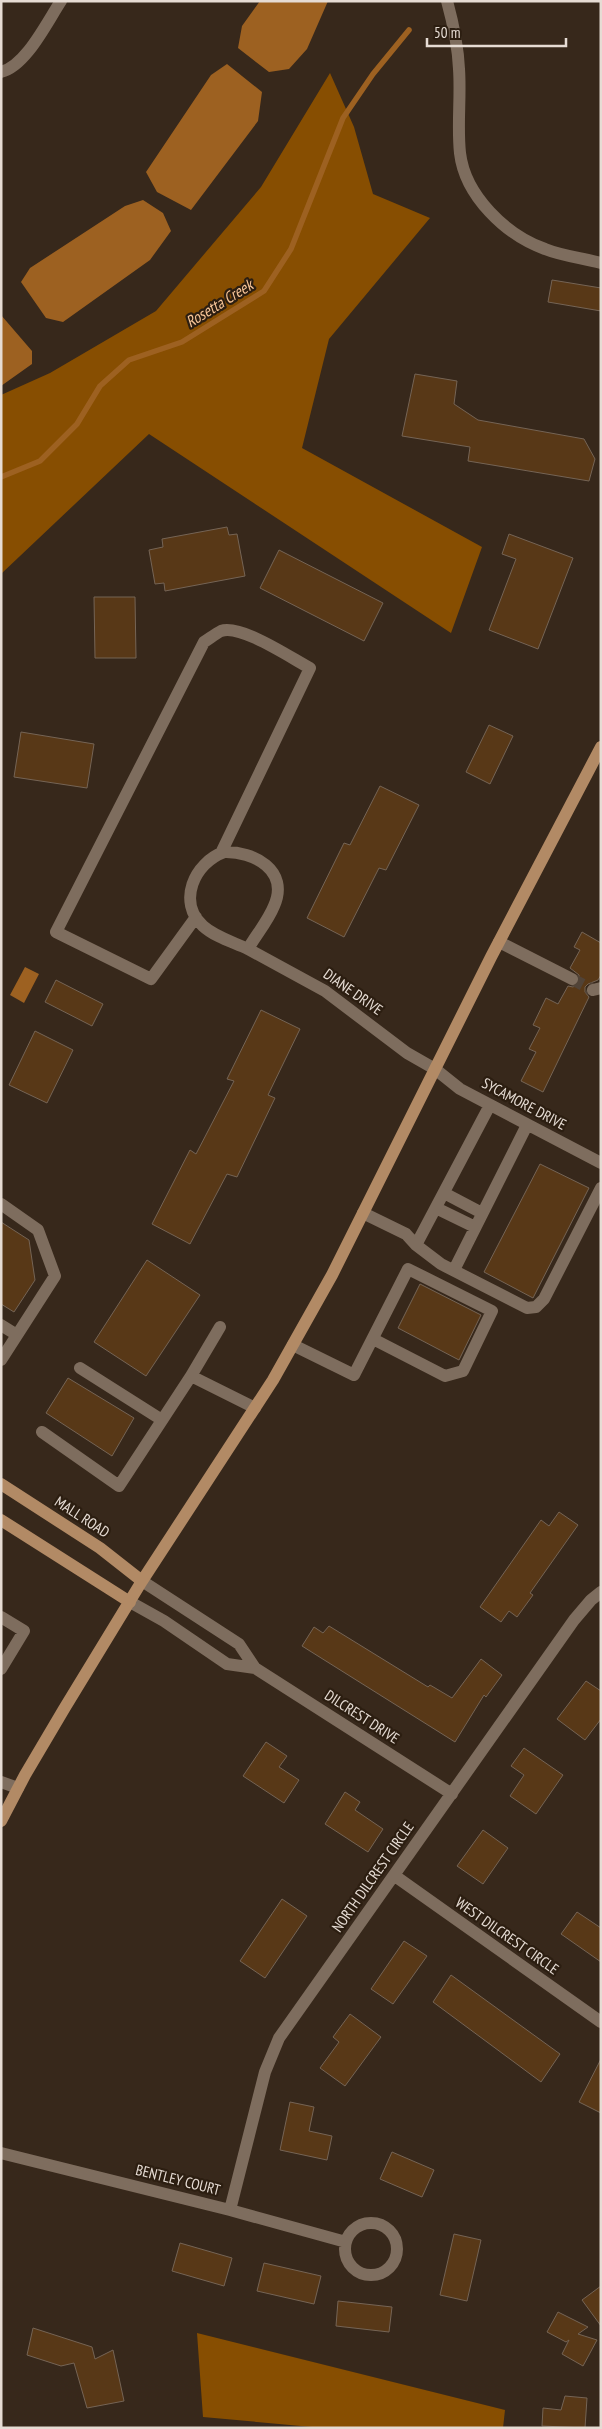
<svg xmlns="http://www.w3.org/2000/svg" width="602" height="2429" font-family="'PT Sans Narrow',sans-serif">
<rect width="100%" height="100%" fill="#37281b"/>
<!-- forest -->
<path fill="#874e01" d="M330,73L354,127L373,194L430,218L329,339L302,448L482,547L451,633L149,434L1,574V395L50,373L156,311L261,187Z
M197,2333L505,2410L503,2428H323L203,2417Z"/>
<!-- water -->
<path fill="#9d6121" d="M260,1H328L307,49L289,69L269,72L238,48L242,26Z
M227,64L262,92L258,121L191,210L157,192L146,172L211,75Z
M143,200L163,213L171,231L150,260L63,322L46,318L21,282L30,268L125,206Z
M1,315L32,351V364L1,386Z
M25,967L39,974L24,1003L10,995Z"/>
<g fill="none" stroke-linecap="round" stroke-linejoin="round">
<!-- stream -->
<path stroke="#9d6121" stroke-width="5.5" d="M1,477L40,461L77,424L100,386L129,360L182,342L264,291L291,249L343,118L373,74L409,30"/>
</g>
<!-- building -->
<path fill="#583817" stroke="#756455" d="M552,280L601,288V311L548,302Z
M415,374L457,381L454,404L478,420L584,439L595,459L589,481L468,461L470,447L402,436Z
M227,527L229,535L237,534L245,576L165,591L164,583L155,584L149,550L163,547L162,539Z
M509,534L573,558L538,649L489,630L516,559L502,554Z
M279,550L383,603L364,641L260,588Z
M94,597H135L136,658H95Z
M489,725L513,736L490,784L466,772Z
M21,732L94,744L87,788L14,777Z
M380,786L419,805L386,870L379,868L344,937L307,918L344,843L350,845Z
M582,932L601,943V975L598,980L588,984L585,987V992L589,997L543,1092L521,1081L536,1052L529,1049L540,1028L533,1025L546,998L558,1004L568,986L573,987L579,983V975L570,968L580,950L574,947Z
M56,980L103,1004L92,1026L45,1002Z
M261,1010L300,1029L268,1095L275,1098L237,1177L227,1174L190,1244L152,1224L190,1150L196,1154L234,1081L227,1079Z
M35,1031L73,1050L47,1103L9,1085Z
M540,1164L589,1188L533,1298L484,1272Z
M1,1222L29,1240L35,1280L14,1312L1,1304Z
M147,1260L200,1295L146,1376L94,1342Z
M420,1284L481,1315L459,1360L398,1328Z
M68,1378L134,1418L112,1456L46,1413Z
M559,1512L578,1525L530,1593L533,1595L517,1617L509,1611L501,1622L480,1607L541,1520L549,1526Z
M329,1626L428,1687L430,1685L452,1698L481,1659L502,1675L486,1697L484,1695L455,1742L302,1646L314,1627L323,1633Z
M586,1681L601,1691V1719L585,1740L557,1719Z
M266,1742L287,1756L279,1767L299,1780L284,1803L243,1776Z
M524,1748L563,1775L536,1814L510,1796L524,1775L511,1766Z
M345,1792L360,1802L355,1810L383,1829L368,1852L325,1824Z
M483,1830L508,1848L483,1884L457,1866Z
M282,1899L307,1916L265,1978L240,1961Z
M577,1912L601,1928V1962L561,1934Z
M404,1941L427,1956L393,2004L371,1989Z
M451,1975L560,2054L541,2082L433,2002Z
M350,2014L381,2037L345,2086L320,2068L339,2042L333,2037Z
M601,2059V2113L579,2102Z
M290,2102L314,2107L309,2131L332,2136L327,2160L280,2150Z
M392,2152L434,2170L422,2197L380,2179Z
M454,2234L481,2240L467,2301L440,2295Z
M180,2243L232,2258L224,2286L172,2271Z
M264,2263L321,2276L314,2304L257,2291Z
M601,2286V2326L582,2300Z
M338,2301L392,2307L389,2332L336,2326Z
M558,2312L588,2327L578,2334L597,2340L583,2366L562,2354L569,2340L566,2342L547,2332Z
M33,2328L92,2347L95,2359L113,2350L124,2401L87,2408L74,2363L61,2366L27,2355Z
M565,2396L587,2398L585,2428L542,2426L543,2408L561,2410Z"/>
<g fill="none" stroke-linecap="round" stroke-linejoin="round">
<!-- minor-tunnel -->
<path stroke="#514337" stroke-width="12" stroke-dasharray="12 6" stroke-linecap="butt" d="M572,979L593,990"/>
<!-- minor -->
<path stroke="#7e6d5e" stroke-width="12" d="M447,1C453,23 458,46 459,69C461,97 457,125 460,153C465,196 506,235 545,249C562,256 583,258 601,263
M1,72C26,66 47,22 61,1
M224,852C253,851 290,870 274,906C268,921 256,935 248,949C233,942 215,937 203,926C177,902 194,863 224,852Z
M196,917L151,979L56,932L204,642C209,639 215,634 221,631C241,624 291,658 310,668L221,853
M499,942L572,979
M248,949L325,991L407,1053L435,1069L460,1089L601,1163
M593,990L601,988
M444,1193L482,1213
M1,1204L38,1230L55,1276L1,1360
M436,1208L475,1227
M363,1213L406,1234L416,1245L441,1264L527,1308L536,1307L544,1299L601,1188
M416,1245L490,1105
M454,1270L527,1125
M1,1325L17,1335
M293,1345L354,1375L408,1269L492,1311L463,1371L445,1376L373,1339
M80,1368L162,1420
M191,1376L220,1327
M42,1432L119,1486L191,1376L255,1408
M142,1581L239,1644L255,1668L452,1794
M130,1602L164,1621L227,1664L255,1668
M1,1617L24,1631L1,1669
M1,1782L18,1788
M395,1876L601,2022
M1,2153L230,2210L346,2242
M230,2210L265,2072L279,2038L574,1620L591,1600L601,1592
M345 2249a26 26 0 1 1 52 0a26 26 0 1 1-52 0Z"/>
<!-- major -->
<path stroke="#b28a65" stroke-width="12" d="M1,1484L100,1548L142,1581
M1,1520L130,1602
M1,1821L25,1775L64,1709L142,1581L273,1380L332,1275L491,957L601,747"/>
</g>
<g text-anchor="middle" stroke-width="4.5" stroke-linejoin="round" paint-order="stroke">
<!-- street labels -->
<g font-size="15" fill="#e6dcd4" stroke="#2c1e11">
<text transform="translate(353 992) rotate(35)" y="5">DIANE DRIVE</text>
<text transform="translate(524 1104) rotate(28)" y="5">SYCAMORE DRIVE</text>
<text transform="translate(82 1517) rotate(33)" y="5">MALL ROAD</text>
<text transform="translate(362 1717) rotate(33)" y="5">DILCREST DRIVE</text>
<text transform="translate(373 1877) rotate(-55)" y="5">NORTH DILCREST CIRCLE</text>
<text transform="translate(507 1936) rotate(35)" y="5">WEST DILCREST CIRCLE</text>
<text transform="translate(178 2180) rotate(14)" y="5">BENTLEY COURT</text>
</g>
<!-- water labels -->
<g font-size="16" font-style="italic" fill="#f9c698" stroke="#2c1e11">
<text transform="translate(219 303) rotate(-32)" y="6">Rosetta Creek</text>
</g>
</g>
<!-- border -->
<rect width="602" height="2429" fill="none" stroke="#e6dcd4" stroke-width="5"/>
<!-- scale -->
<path d="M427 38v8h139v-8" fill="none" stroke="#e6dcd4" stroke-width="2.5"/>
<text x="434" y="38" font-size="15" fill="#e6dcd4" stroke="#2c1e11" stroke-width="4" paint-order="stroke">50 m</text>
</svg>
